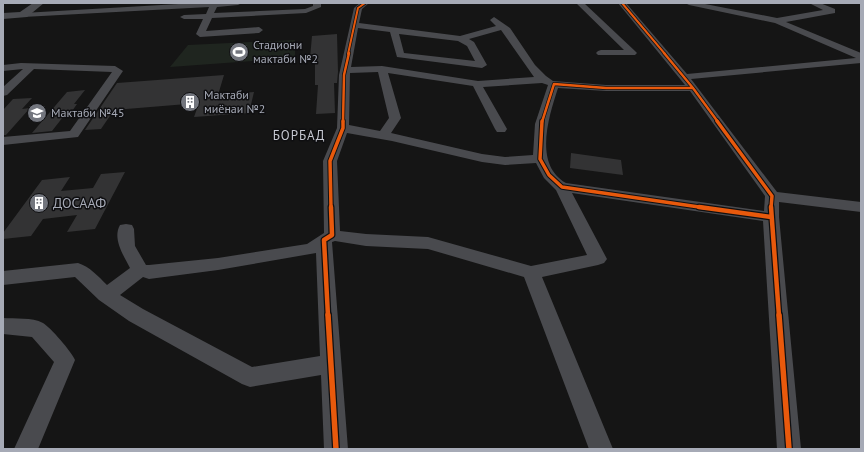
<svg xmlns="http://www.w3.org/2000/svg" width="864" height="452" font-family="'PT Sans',sans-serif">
<rect width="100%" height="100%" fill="#151515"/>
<!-- green -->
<path fill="#1f251f" d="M295,40V58L170,67L188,45Z"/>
<!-- building -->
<path fill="#333334" d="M337,34L338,72L337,83H334L335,113L316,114L318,85H315V57L310,58L312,36Z
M224,75L218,95L254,92L249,113L194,117L199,103L114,110L101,129L85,130L117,83Z
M85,90L74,104H77L68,117H63L52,131L32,133L67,92Z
M32,98L22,109L30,108L6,135H3V110L13,99Z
M571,153L621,160L623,175L570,168Z
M125,172L95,229L67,232L77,215L43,219L31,236L3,239V233L42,180L70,177L61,191L93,188L101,174Z"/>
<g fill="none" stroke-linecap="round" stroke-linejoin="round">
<!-- minor -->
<path fill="#494a4e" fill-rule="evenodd" d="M196,3H242L238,5L217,7L214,13L305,9L313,6V3H321V7L306,13L212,18L206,31L259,27L263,30L259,33L200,37L196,34L203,19H184L180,17L184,15L206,14L209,7L23,17L19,15L23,13Z
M360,3H369L362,9L359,23L460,36L496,26L490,20L494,17L510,28L535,65L546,76L553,81L606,85H685L618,3H626L687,74L856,58L775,23L689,5L685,3H700L777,18L823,10L809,3H820L835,9V13L786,22L861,53V63L691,79L777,192L861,202V212L779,202V217L801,449H777L763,221L572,193L607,259L604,263L598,265L542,277L613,449H589L524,277L428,249L366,246L335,241L332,242L348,449H324L321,375L250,387L242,384L129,321L99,300L75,277L3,285V271L78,263C90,267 98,276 107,285L130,268C124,256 112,239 120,225L126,224L132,225L134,229L135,246L146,265H149L218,258L307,244L324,233L323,161L337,128L339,75L354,8ZM358,28L390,32L397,57L482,68L487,65L474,42L469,39L501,30L534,77L478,81L382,66L351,67ZM399,34L458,41L467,46L475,61L404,53ZM378,72L389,118L380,131L349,125L350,73ZM388,73L473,86L495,129L497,132H505L507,129L483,87L542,83L548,85L535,124L533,155L505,157L482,154L391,133L401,118ZM558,88L606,91H690L765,196L764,211L566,183C533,164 549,116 558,88ZM347,133L392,141L482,162L505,165L536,163L544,178L556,190L587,255L531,266L428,237L366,234L340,231L337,161ZM316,253L320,356L252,367L143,309L120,295L143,277L149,279L218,270Z
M576,3H584L635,51L637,53L635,55H598L596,53L598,51L601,50H624Z
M21,63L115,66L123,71L78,137L3,145V137L70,131L112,72L34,69L7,95L3,96V87L23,69L3,71V65Z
M3,318C15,319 32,317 43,323C50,327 72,352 75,360L38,449H14L54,362L32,337L3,334Z"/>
<!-- major -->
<path fill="#4b4c50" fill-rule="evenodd" d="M33,3H44L27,17L3,19V13L20,12Z"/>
<defs>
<path id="cycleway-far4" d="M622,3L665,54
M348,54L358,8L365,3"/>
<path id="cycleway-far3" d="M664,53L693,88L718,122
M343,122L344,75L349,53
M542,122L554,84L606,88H693"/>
<path id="cycleway-far2" d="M542,121L540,159L549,175L562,187L706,208
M717,121L772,196L771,208
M331,208L330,161L343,128V121"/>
<path id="cycleway-far1" d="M699,207L771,217
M771,207L779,316
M328,316L324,240L332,235L331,207"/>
<path id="cycleway" d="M328,315L336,449
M779,315L789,449"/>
</defs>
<!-- cycleway-far4 casing -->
<use href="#cycleway-far4" stroke="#0f0f11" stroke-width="3.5"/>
<!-- cycleway-far3 casing -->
<use href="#cycleway-far3" stroke="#0f0f11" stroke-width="4"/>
<!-- cycleway-far2 casing -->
<use href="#cycleway-far2" stroke="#0f0f11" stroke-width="5.5"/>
<!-- cycleway-far1 casing -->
<use href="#cycleway-far1" stroke="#0f0f11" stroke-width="7"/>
<!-- cycleway casing -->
<use href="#cycleway" stroke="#0f0f11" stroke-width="8"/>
<!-- cycleway-far4 -->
<use href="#cycleway-far4" stroke="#e8590c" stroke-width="2"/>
<!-- cycleway-far3 -->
<use href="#cycleway-far3" stroke="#e8590c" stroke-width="2.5"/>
<!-- cycleway-far2 -->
<use href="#cycleway-far2" stroke="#e8590c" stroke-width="3.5"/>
<!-- cycleway-far1 -->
<use href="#cycleway-far1" stroke="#e8590c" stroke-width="4.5"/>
<!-- cycleway -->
<use href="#cycleway" stroke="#e8590c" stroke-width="5.5"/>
</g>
<!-- icons -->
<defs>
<symbol id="stadium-disc" viewBox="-11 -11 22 22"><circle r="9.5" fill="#73767e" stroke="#0f0f11"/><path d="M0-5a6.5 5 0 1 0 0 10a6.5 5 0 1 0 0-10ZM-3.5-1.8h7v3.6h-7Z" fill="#fff"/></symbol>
<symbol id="building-disc" viewBox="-11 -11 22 22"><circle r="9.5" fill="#73767e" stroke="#0f0f11"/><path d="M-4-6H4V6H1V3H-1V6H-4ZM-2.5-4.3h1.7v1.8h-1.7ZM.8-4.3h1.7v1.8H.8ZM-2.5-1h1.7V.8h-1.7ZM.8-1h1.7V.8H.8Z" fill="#fff"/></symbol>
<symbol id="school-disc" viewBox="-11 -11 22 22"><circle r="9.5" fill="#73767e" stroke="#0f0f11"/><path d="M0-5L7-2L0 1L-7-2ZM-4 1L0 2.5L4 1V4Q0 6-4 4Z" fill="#fff"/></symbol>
</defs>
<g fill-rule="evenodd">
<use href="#stadium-disc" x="228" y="41" width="22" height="22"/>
<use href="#building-disc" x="179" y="91" width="22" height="22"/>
<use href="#school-disc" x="26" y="102" width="22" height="22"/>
<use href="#building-disc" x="28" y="192" width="22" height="22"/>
</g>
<g text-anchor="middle" stroke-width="3" stroke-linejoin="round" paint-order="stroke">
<!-- far-poi labels -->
<g font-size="12" fill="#a6aab6" stroke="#0f0f11" text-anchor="start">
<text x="253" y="49">Стадиони<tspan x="253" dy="14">мактаби №2</tspan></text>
<text x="204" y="99">Мактаби<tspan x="204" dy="14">миёнаи №2</tspan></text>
<text x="51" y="117">Мактаби №45</text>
</g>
<!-- far-neighbourhood labels -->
<g font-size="13" letter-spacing="1" fill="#c7c9d2" stroke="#0f0f11">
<text x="299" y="140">БОРБАД</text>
</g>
<!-- poi labels -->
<g font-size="14" fill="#a6aab6" stroke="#0f0f11" text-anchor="start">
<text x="53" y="208">ДОСААФ</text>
</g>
</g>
<!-- border -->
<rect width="864" height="452" fill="none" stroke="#a6aab6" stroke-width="8"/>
</svg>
